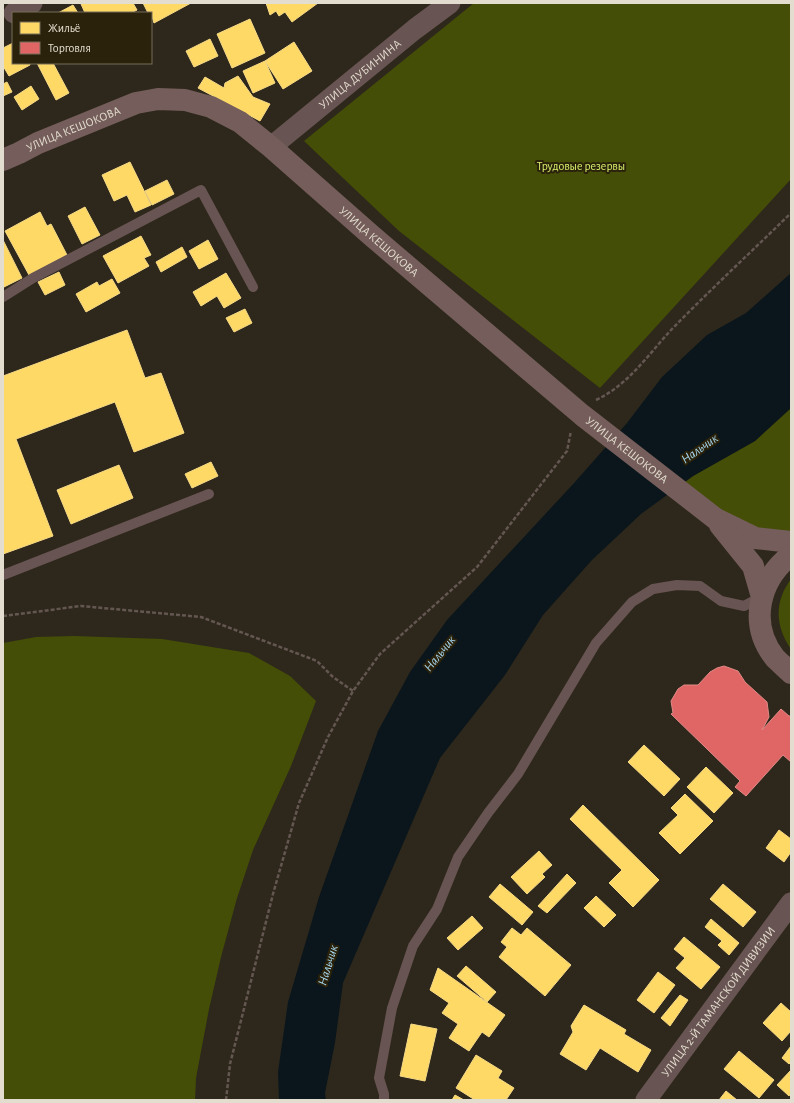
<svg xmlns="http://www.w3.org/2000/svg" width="794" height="1103" font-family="'Alegreya Sans',sans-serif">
<rect width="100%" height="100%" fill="#2e281c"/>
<!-- green -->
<path fill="#444e06" d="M474,3H791V179L600,388L399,231L304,141Z
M791,408V542L755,538L676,489L693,476L755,441Z
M791,579V649C775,626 774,602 791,579Z
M74,636L162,639L249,653L290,676L316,701L291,766L253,850L237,898L221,957L209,1009L196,1078L195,1100H3V643L36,637Z"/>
<!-- water -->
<path fill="#0a161b" d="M791,273V408L755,441L693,476L641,514L592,560L543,615L505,675L440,758L343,983L335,1043L325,1093L326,1100H279L278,1072L288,1002L319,897L378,731L410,672L447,620L575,482L627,423L662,377L707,335L746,313Z"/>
<!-- homes -->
<path fill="#ffd966" stroke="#f7da86" d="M83,3H133L137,10L131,13H85L81,4Z
M143,3H191L154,23L151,13H148Z
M266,3H318L292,22L285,12L279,16L276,11L270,15Z
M73,5L78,13H58Z
M250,19L265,53L232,68L217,34Z
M210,39L218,56L194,67L186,51Z
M294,42L312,71L283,89L265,61Z
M13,43V63H30V65L9,76L3,66V48Z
M265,61L275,83L253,93L243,71Z
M37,63H53L69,93L56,100Z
M238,76L253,97L270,104L260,121L198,88L205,77L224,88L225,83Z
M7,82L12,92L3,96V84Z
M31,86L39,99L22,110L14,97Z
M130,162L151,205L135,212L127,195L114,201L102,175Z
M167,180L174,194L152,205L145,191Z
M85,207L100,235L82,244L68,216Z
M40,212L47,226L51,224L67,255L29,275L5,231Z
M141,236L151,255L144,258L149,266L118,283L103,256Z
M3,240L22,278L4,287L3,285Z
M208,240L218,259L199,269L189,251Z
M182,247L187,257L161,272L156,262Z
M59,272L65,285L45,295L38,282Z
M226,273L241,298L224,308L217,296L201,306L193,292Z
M112,279L120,293L86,312L76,294L97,282L99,286Z
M245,309L252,323L234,332L226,318Z
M127,330L145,378L161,373L184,433L134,452L115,402L16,439L53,536L3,554V376Z
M211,462L218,476L192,488L185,474Z
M119,465L133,498L71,524L57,490Z
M644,745L680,779L664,796L628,762Z
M706,767L733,793L714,813L687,787Z
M685,794L713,821L680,854L659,833L678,815L671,808Z
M583,805L659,880L633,907L609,883L622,870L570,819Z
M779,830L791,839V852L784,862L766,848Z
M539,851L552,865L542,874L545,877L527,894L511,877Z
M567,874L576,883L547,913L538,906Z
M500,884L533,912L522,925L489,897Z
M723,884L756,912L743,927L710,899Z
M596,896L616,915L604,927L584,908Z
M472,916L483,928L458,950L447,938Z
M711,919L739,943L729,955L718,945L722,941L705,927Z
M512,928L521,935L527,928L571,965L545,996L499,957L507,947L501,942Z
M684,937L720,967L701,989L676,968L685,958L674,949Z
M466,966L496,992L487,1002L457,976Z
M438,968L505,1015L489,1037L482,1032L469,1051L449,1038L458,1024L442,1013L449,1003L430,990Z
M658,972L675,985L654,1013L637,1000Z
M680,995L688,1000L670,1026L661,1018Z
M781,1003L791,1012V1031L782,1041L763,1023Z
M584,1005L626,1030L624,1034L651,1050L638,1072L600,1048L586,1070L560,1054L573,1032L571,1026Z
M411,1024L437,1029L425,1081L400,1076Z
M791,1046V1062L789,1064L782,1058Z
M739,1051L774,1080L759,1098L724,1069Z
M476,1055L502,1071L498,1078L514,1088L506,1100H475L456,1088Z
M791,1070V1093L789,1096L777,1085Z
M726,1091L737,1100H719Z
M455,1095L464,1100H452Z"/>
<!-- shops -->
<path fill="#e06666" stroke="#e18a86" d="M724,666L738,671L745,682L767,702L769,717L762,730L781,709L789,716H791V762L783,755L746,796L735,787L740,781L671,714L673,713L671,701L678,689L684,685H698L710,672L717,668Z"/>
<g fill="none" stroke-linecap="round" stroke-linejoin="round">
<!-- path -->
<path stroke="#645752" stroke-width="2.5" stroke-dasharray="4 2" stroke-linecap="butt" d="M596,400C628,385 648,355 671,330C710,290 751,252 791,213
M3,616L81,606L201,617L317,661L333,677L353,691
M226,1100L230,1064L273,894L299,803L328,737L353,691L380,654L477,567L567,451L571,431"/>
<!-- service -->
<path stroke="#685452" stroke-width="10" d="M3,297L33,278L201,190L253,287
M3,575L209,494
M384,1100V1094L379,1078L392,1008L413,946L437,909L458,857L488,813L518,774L596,643L632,602L653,589L677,585L700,586L721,601L744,606L761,597"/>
<!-- minor -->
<g stroke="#685452" stroke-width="21">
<path d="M14,13L32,3"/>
<path id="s1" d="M271,147L415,29L450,3"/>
<path id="s2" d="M646,1100L791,903"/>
</g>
<!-- secondary -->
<g stroke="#745d5a" stroke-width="22">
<path id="s3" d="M3,160L19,153L38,143L136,103L158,99L185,100L211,107L240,122L271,147L372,236L582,415L716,519L755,538L791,542"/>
<path d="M720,525L753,566L762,597"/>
<path d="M791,555C759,580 748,624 775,658C780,663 786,668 791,673"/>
</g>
</g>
<g text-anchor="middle" stroke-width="4" stroke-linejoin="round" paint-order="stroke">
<!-- street labels -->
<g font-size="12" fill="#e3ddcf" stroke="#2b220b">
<text dy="4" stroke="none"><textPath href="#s1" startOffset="115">УЛИЦА ДУБИНИНА</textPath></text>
<text dy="4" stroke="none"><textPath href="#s3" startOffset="77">УЛИЦА КЕШОКОВА</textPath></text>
<text dy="4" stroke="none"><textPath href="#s3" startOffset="437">УЛИЦА КЕШОКОВА</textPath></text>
<text dy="4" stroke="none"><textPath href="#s3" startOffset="761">УЛИЦА КЕШОКОВА</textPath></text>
<text dy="4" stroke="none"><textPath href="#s2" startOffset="122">УЛИЦА 2-Й ТАМАНСКОЙ ДИВИЗИИ</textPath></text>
</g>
<!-- park labels -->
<g font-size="12" fill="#d6f06c" stroke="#2b220b">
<text x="581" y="170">Трудовые резервы</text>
</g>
<!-- water labels -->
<g font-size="13" font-style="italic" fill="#a7d9f3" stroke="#2b220b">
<text transform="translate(699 448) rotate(-35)" y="5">Нальчик</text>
<text transform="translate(439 653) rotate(-51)" y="5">Нальчик</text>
<text transform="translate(327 965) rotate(-73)" y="5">Нальчик</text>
</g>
</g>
<!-- border -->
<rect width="794" height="1103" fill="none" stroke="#e3ddcf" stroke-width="8"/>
<!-- legend -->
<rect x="12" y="12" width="140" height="52" fill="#2b220b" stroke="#756d59"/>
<rect x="20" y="22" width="20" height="12" fill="#ffd966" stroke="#756d59"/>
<text x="48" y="32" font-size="12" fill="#e3ddcf">Жильё</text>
<rect x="20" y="42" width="20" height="12" fill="#e06666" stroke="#756d59"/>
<text x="48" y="52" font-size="12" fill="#e3ddcf">Торговля</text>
</svg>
